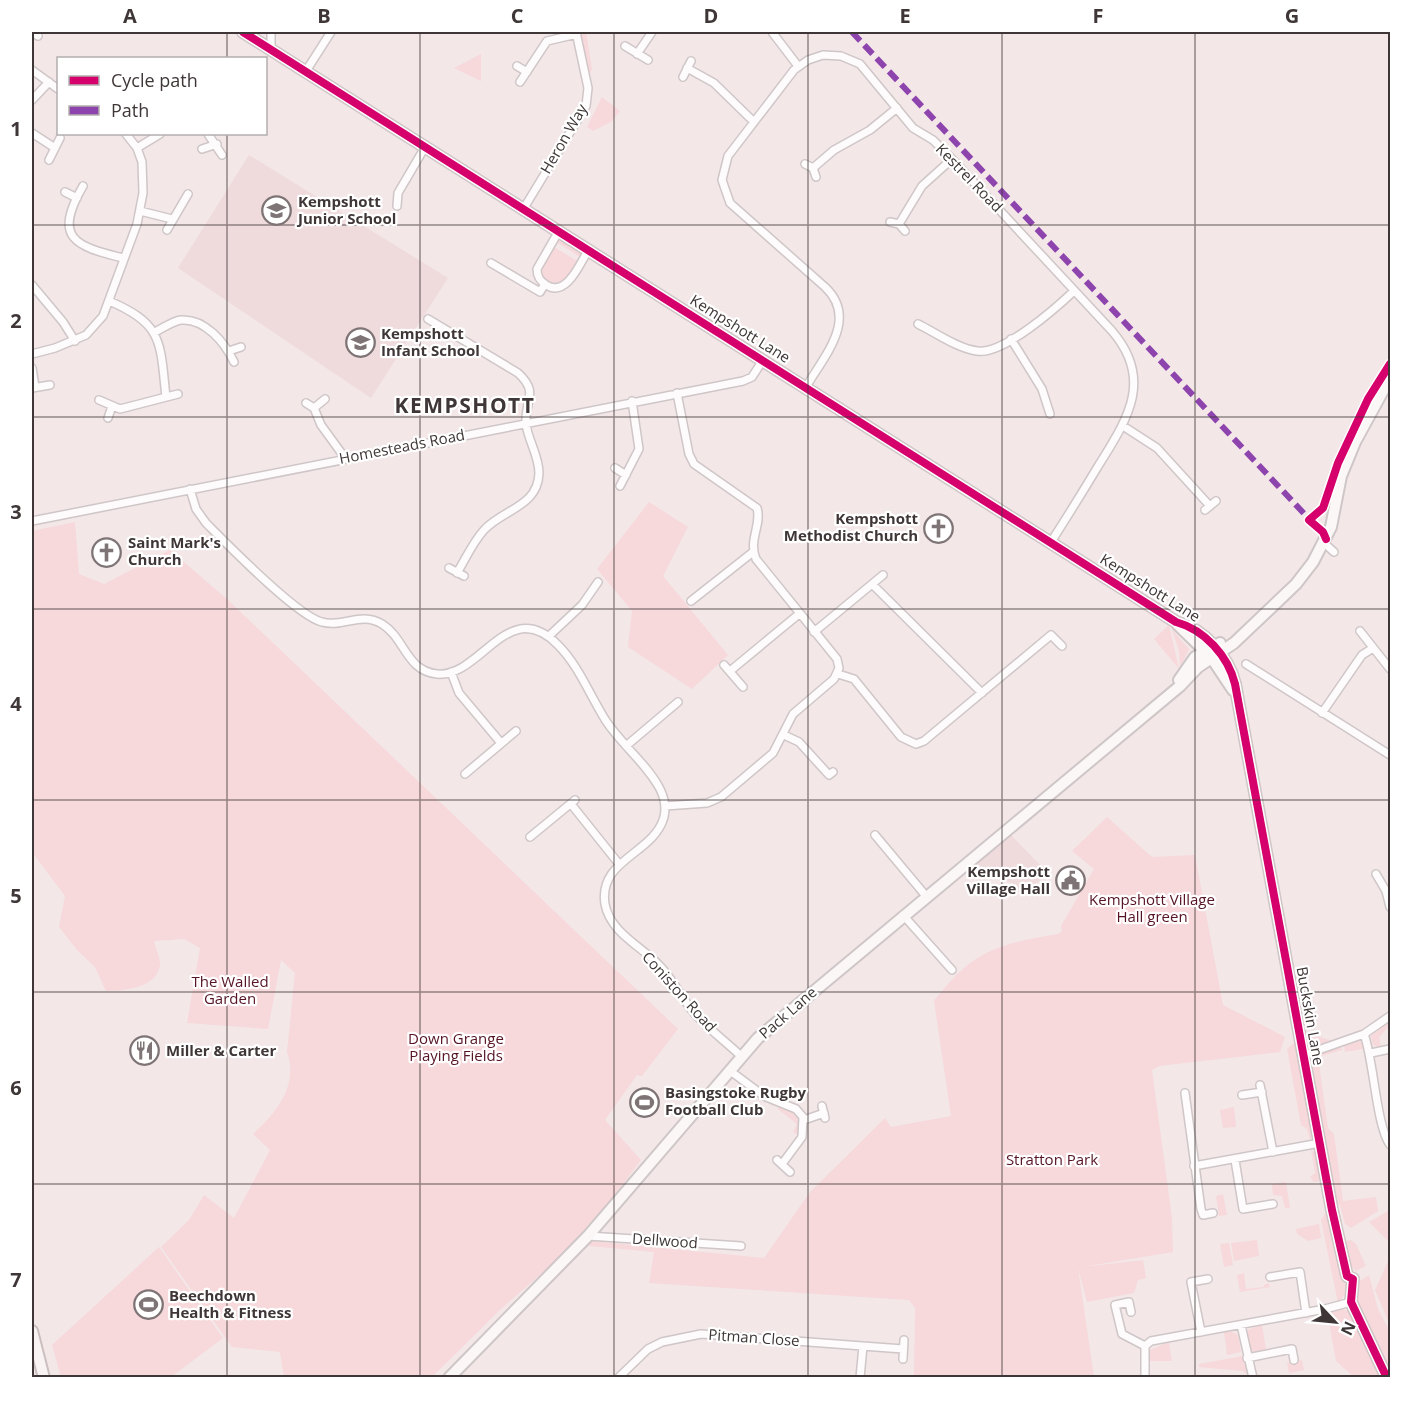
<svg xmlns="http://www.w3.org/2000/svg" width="1422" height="1409" font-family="'Open Sans',sans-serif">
<rect width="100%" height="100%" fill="#f3e7e8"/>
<!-- built -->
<path fill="#efdadc" d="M249,155L448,278L371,398L178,268Z
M1008,832L1048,873L1027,892L973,862Z"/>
<!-- green -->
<path fill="#f7d8db" d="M580,32H586L592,69L589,76Z
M481,54V81L454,68Z
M602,97L620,111L611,122L593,131L587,127Z
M562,236L582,252L580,257L555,241L560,240Z
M554,247L577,261L565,281L556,286L546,282L540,272Z
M649,502L688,527L663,576L728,655L692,689L628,647L632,611L597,569Z
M75,522L79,574L104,584L170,550L228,600L678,1029L642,1076L637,1075L605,1120L641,1160L601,1213L558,1259L501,1309L432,1377H284L280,1352L232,1347L161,1247L189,1220L204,1195L234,1218L270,1150L253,1134C276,1113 299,1086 287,1052L295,973L281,960L268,1029L187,1023L200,948L184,939L154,941C155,948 161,959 160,965C156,989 125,990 106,991L95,967L77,950L59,927L65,896L32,852V531Z
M1169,625L1179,669L1154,639Z
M1172,630L1189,649L1180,668L1179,651Z
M1107,817L1152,857L1195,855L1223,1005L1285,1037L1280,1052L1159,1066L1152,1070L1172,1218L1173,1252L1082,1267L1143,1260L1146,1278L1138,1280L1134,1293L1087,1302L1078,1268L1094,1377H914L915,1308L909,1300L649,1283L654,1252L589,1246L591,1241L764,1258L810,1192L885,1118L891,1127L951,1116L934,1001C973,950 998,944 1058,934L1062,931L1061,926L1094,869L1072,851Z
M1390,1021V1025L1379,1037L1381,1048L1373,1045L1371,1036Z
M1305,1033L1334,1041L1316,1047L1309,1044Z
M1296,1041L1314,1134L1310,1140L1307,1129L1301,1125L1287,1049Z
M1358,1041L1364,1043L1369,1070H1367L1363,1049L1345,1052L1344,1046Z
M1341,1047L1342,1050L1318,1057L1328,1128L1334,1134L1343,1201L1376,1197L1378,1211L1351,1228L1345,1224L1340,1205L1336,1204L1310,1061L1313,1056Z
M780,1104L795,1110L802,1119L800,1136L793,1132L797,1124L778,1109Z
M1234,1107L1236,1127L1223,1128L1220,1110Z
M1311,1150L1317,1154L1320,1170L1319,1181L1314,1182L1310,1177L1315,1173Z
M1286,1182L1290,1208H1285L1282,1196L1273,1195L1272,1184Z
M1223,1194L1227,1215L1219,1216L1216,1196Z
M1390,1210V1243L1369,1222Z
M1326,1213L1328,1214L1336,1256L1346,1282L1345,1294L1338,1303L1321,1220Z
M1319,1224L1321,1238L1308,1241L1297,1234L1296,1229Z
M1257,1240L1259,1256L1234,1261L1231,1243Z
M1351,1240L1356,1244L1366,1266L1356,1271C1347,1263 1346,1252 1345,1241Z
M1229,1243L1233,1265L1224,1267L1220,1244Z
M159,1247L223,1338L171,1377H61L52,1345Z
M1390,1257V1325L1375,1290Z
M1244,1273L1246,1289L1264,1287V1285L1269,1283L1270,1287L1240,1292L1237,1275Z
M1369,1275L1378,1309L1390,1332V1374L1358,1302L1360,1281Z
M1343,1309L1351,1312L1382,1377H1354L1336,1361L1327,1312Z
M1262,1324L1266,1350L1248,1353V1330Z
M1231,1331L1238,1335L1241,1352L1227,1355L1224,1332Z
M1169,1342L1172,1361H1150V1350Z
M1243,1356L1250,1377L1243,1371L1199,1367V1364Z
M1302,1360L1304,1370L1289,1373L1287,1363Z"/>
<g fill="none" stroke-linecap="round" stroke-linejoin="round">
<defs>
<path id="street" d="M32,32L38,36
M772,32L798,66
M625,46L648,60
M271,49V32
M637,54L652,32
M517,66L527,72
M687,68L714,83L754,122
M32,70L58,89
M306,71L331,32
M683,77L691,61
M520,82L547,41L577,34
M32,100L49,82
M32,133L55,148
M208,134L222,155
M137,148L160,134
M202,149L217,144
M49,160L60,138
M805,164L813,168L816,177
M813,168L834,150L870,130L897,108
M83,186C53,238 74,246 123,258
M65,192L77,198
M397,206L398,193L425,147
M524,208L586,106L588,88L576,32
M140,211L172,219
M890,222L899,224L905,231
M899,224L922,186L952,159
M167,230L188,194
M556,236L537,269C537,277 540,281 546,285C567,298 580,263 589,249
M491,263L540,292L545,284
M32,285L63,322L75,341
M109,301C164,324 160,343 166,397
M428,319L518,373C540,393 524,401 526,424C528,440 539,456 539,473C538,507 503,509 484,530C473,542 466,558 457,573
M918,324C936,333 957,348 977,351C1003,355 1056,308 1074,291
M155,332C163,328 173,321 181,320C205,318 225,343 234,362
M1011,339L1042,389L1050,414
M229,351L241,347
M32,354L55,348L86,335L103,316L137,224L143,193L142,162L137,148L126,134
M32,368L35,387
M806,387C824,356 859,319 825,287L730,203L722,180L728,156L794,70L808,60L823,55L841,56L860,64L913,128L933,140L952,159L1112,331C1155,381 1126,421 1097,468C1082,493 1067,517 1051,542
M32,388L50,385
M99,400L120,409L178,394
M306,403L314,408L325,399
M314,408L321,425L345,458
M108,418L112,406
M1123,426L1157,448L1210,506
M615,468L626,475
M620,486L639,449L632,401
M190,489L196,509L206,523C227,544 297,616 322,622C343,628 361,611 382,624C405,638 406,671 437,674C481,678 508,594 558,645C579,666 590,696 606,721C622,745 647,764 660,789C664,797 666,808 664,817C654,854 598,859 605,904C610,933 643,947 661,967C674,981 682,999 695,1014C709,1029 726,1042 741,1056
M1205,510L1216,501
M32,521L743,381L752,377L763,360
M1324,543L1334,552
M449,568L464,576
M873,585L982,693
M691,601L753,552
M1360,631L1390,669
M814,632L883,575
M549,636L582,605L598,582
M1246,664L1390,755
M724,665L743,687
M730,671L799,614
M451,672L459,693L501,743
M838,674L854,679L901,737L916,744L924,741L1051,635L1062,646
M1322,713L1362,655L1373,648
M784,735L799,742L829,775L833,772
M626,746L678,702
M465,774L516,731
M571,804L619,864
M665,806L707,803L721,797L773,753L793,714L834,679L839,668L837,659L756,559C748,540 762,525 757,508L694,464L689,454L677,393
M875,835L926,896
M530,837L575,800
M1376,874L1386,891L1390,907
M903,915L952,970
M1364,1034C1374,1061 1376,1125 1390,1145
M1371,1053L1390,1049
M1304,1055L1364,1034L1390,1016
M729,1070L764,1096L796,1109L803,1117L802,1137L782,1164
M1260,1085L1273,1152
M1185,1093L1201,1209L1203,1215L1213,1213
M1242,1095L1262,1092
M822,1106L825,1118
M804,1120L824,1113
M777,1160L790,1172
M1235,1160L1243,1209L1273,1204
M1194,1166L1320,1143
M588,1236L741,1246
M1270,1277L1300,1272L1306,1313
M1131,1312L1129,1302L1115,1305L1122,1334L1145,1346
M1241,1325L1253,1378
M1201,1332L1191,1282L1208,1279
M1247,1358L1292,1349L1294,1360
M903,1359L904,1340
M618,1378L648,1349L662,1342L701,1334L903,1349
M860,1378L863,1346
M1145,1378V1346L1151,1341L1325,1309L1351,1302"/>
<path id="secondary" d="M243,32L1176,622C1205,630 1228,656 1235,684L1332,1210L1347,1276L1353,1279L1351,1302L1387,1378
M1178,625L1211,657L1233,690
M1179,680L1195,657L1220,643
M449,1378L588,1236L758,1038L1180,686L1198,667L1234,643L1296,584L1313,562L1331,527L1341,476L1355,442L1390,378"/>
<path id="primary" d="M32,1331L44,1378"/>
</defs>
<!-- street casing -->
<use href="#street" stroke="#cfc6c7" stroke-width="10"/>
<!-- secondary casing -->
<use href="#secondary" stroke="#cfc6c7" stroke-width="14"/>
<!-- primary casing -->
<use href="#primary" stroke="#ccbfc0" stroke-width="14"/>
<!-- street -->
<use href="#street" stroke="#fdfbfc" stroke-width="7"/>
<!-- secondary -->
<use href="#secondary" stroke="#fbf7f7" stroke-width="10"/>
<!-- primary -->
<use href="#primary" stroke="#f9f3f4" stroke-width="10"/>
<!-- quiet -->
<path stroke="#8e44ad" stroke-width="6" stroke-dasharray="12 6" stroke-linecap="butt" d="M852,32L1312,522"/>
<defs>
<path id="cycleway" d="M243,32L1176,622C1205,630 1228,656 1235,684L1332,1210L1347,1276L1353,1279L1351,1302L1387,1378
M1326,539L1323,532L1309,520L1323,508L1338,463L1368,399L1390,364"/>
</defs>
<!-- cycleway casing -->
<use href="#cycleway" stroke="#fff" stroke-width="11"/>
<!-- cycleway -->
<use href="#cycleway" stroke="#d6006c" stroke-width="8"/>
</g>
<!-- grid -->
<path fill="none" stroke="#3f3637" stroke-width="1.5" stroke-opacity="0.55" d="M227,32V58M420,32V1378M614,32V1378M808,32V1378M1002,32V1378M1195,32V1378M227,134V1378M32,225H1390M32,417H1390M32,609H1390M32,800H1390M32,992H1390M32,1184H1390"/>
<!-- icons -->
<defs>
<symbol id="school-ring" viewBox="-11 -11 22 22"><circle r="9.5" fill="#fff" stroke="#7e7475" stroke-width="1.5"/><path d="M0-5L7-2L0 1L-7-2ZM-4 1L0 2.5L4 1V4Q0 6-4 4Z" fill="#7e7475"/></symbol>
<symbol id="church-ring" viewBox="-11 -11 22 22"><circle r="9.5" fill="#fff" stroke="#7e7475" stroke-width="1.5"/><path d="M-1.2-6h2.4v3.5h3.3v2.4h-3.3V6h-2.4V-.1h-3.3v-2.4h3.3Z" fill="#7e7475"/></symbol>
<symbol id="civic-ring" viewBox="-11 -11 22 22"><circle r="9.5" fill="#fff" stroke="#7e7475" stroke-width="1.5"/><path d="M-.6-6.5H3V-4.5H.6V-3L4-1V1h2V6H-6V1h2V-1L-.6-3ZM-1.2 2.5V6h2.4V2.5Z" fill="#7e7475"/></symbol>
<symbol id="restaurant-ring" viewBox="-11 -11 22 22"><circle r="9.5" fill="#fff" stroke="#7e7475" stroke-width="1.5"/><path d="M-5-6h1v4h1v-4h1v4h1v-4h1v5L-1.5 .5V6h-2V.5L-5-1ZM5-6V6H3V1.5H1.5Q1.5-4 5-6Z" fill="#7e7475"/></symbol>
<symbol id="stadium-ring" viewBox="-11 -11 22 22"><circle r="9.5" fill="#fff" stroke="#7e7475" stroke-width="1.5"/><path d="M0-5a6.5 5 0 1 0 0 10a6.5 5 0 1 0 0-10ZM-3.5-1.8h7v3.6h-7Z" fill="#7e7475"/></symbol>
</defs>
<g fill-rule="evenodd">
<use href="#school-ring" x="260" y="194" width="33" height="33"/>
<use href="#school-ring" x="344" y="326" width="33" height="33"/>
<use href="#church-ring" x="922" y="512" width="33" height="33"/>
<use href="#church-ring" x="90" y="536" width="33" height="33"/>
<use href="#civic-ring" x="1054" y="864" width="33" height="33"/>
<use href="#restaurant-ring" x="128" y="1034" width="33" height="33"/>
<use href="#stadium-ring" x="628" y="1086" width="33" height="33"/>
<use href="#stadium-ring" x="132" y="1288" width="33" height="33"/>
</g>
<g text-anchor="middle" stroke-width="4.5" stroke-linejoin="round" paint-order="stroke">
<!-- street labels -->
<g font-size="15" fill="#3f3637" stroke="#fff">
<text transform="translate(564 139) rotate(-60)" y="5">Heron Way</text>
<text transform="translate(969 178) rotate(46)" y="5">Kestrel Road</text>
<text transform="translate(740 329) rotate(32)" y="5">Kempshott Lane</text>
<text transform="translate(402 447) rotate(-11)" y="5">Homesteads Road</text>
<text transform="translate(1150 588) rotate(32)" y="5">Kempshott Lane</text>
<text transform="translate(679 992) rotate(48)" y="5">Coniston Road</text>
<text transform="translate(788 1013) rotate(-41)" y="5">Pack Lane</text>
<text transform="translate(1310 1016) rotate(80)" y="5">Buckskin Lane</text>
<text transform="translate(665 1241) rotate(4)" y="5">Dellwood</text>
<text transform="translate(754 1338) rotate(4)" y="5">Pitman Close</text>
</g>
<!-- poi labels -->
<g font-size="15" font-weight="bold" fill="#3f3637" stroke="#fff" text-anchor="start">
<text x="298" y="207">Kempshott<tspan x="298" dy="17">Junior School</tspan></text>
<text x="381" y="339">Kempshott<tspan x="381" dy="17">Infant School</tspan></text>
<text x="918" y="524" text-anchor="end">Kempshott<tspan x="918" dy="17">Methodist Church</tspan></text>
<text x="128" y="548">Saint Mark's<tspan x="128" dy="17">Church</tspan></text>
<text x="1050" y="877" text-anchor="end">Kempshott<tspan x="1050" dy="17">Village Hall</tspan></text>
<text x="166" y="1056">Miller &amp; Carter</text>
<text x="665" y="1098">Basingstoke Rugby<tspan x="665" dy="17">Football Club</tspan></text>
<text x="169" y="1301">Beechdown<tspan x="169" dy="17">Health &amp; Fitness</tspan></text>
</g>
<!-- park labels -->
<g font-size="15" fill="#561425" stroke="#fff">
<text x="1152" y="905">Kempshott Village<tspan x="1152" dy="17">Hall green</tspan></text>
<text x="230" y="987">The Walled<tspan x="230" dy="17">Garden</tspan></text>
<text x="456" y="1044">Down Grange<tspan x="456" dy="17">Playing Fields</tspan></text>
<text x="1052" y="1165">Stratton Park</text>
</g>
<!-- district labels -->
<g font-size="21" font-weight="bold" letter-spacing="1.5" fill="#3f3637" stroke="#fff">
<text x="465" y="413">KEMPSHOTT</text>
</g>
</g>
<!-- border -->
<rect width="1422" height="1409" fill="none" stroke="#ffffff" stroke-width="66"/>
<!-- legend -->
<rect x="57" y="57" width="210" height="78" fill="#ffffff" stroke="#b2afaf" stroke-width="1.5"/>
<rect x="69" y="76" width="30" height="9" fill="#d6006c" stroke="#b2afaf" stroke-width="1.5"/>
<text x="111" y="87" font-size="18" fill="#3f3637">Cycle path</text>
<rect x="69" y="106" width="30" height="9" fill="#8e44ad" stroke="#b2afaf" stroke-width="1.5"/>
<text x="111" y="117" font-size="18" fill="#3f3637">Path</text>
<!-- north arrow -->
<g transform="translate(1335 1322) rotate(116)" stroke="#ffffff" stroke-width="4.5" paint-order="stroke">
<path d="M0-4.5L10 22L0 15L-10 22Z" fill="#3f3637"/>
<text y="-9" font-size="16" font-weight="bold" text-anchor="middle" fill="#3f3637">N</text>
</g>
<rect x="33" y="33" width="1356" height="1343" fill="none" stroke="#3f3637" stroke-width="2"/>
<g font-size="20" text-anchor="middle" font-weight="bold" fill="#3f3637">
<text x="130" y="23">A</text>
<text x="324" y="23">B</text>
<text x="517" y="23">C</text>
<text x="711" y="23">D</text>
<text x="905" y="23">E</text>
<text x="1098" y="23">F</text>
<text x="1292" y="23">G</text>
<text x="16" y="136">1</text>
<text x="16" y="328">2</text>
<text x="16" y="519">3</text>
<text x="16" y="711">4</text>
<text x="16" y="903">5</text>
<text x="16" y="1095">6</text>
<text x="16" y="1287">7</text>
</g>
</svg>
